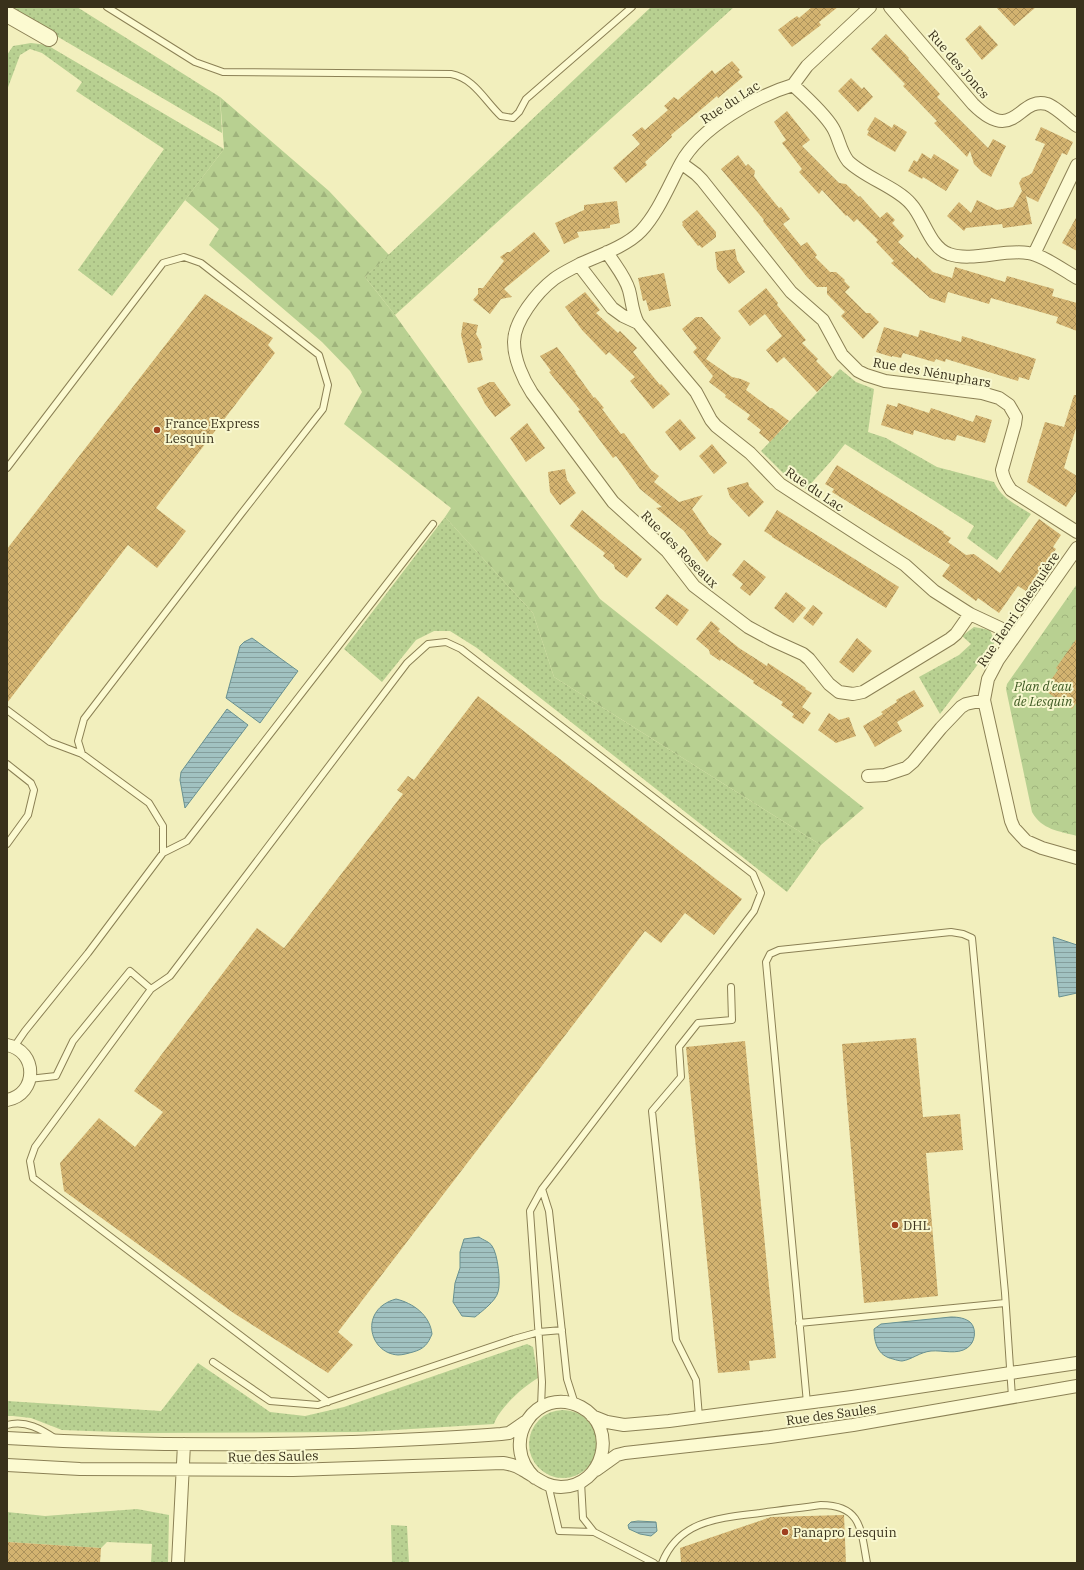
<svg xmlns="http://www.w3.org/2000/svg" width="1084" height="1570" font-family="'IBM Plex Serif',serif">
<defs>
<pattern id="grass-dots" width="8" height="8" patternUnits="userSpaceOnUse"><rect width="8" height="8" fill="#b8d091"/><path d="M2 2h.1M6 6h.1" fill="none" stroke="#9fb37c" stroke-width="1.8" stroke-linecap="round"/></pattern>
<pattern id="forest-firs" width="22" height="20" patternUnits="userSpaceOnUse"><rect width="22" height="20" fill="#b8d091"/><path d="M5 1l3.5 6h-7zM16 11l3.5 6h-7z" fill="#9fb37c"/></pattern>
<pattern id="park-crowns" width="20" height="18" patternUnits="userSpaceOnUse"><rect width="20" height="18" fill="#b8d091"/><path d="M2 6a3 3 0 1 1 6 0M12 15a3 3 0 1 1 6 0" fill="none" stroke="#9fb37c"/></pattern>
<pattern id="water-rules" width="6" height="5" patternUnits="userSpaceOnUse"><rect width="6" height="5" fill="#a1c2c1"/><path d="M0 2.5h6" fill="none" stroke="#849e9c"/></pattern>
<pattern id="building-cross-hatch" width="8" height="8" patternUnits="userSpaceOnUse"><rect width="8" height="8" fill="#d3b370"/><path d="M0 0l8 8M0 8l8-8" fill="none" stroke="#ac925b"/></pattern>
</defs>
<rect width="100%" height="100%" fill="#f2efbd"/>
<!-- grass -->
<path fill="url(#grass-dots)" d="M7,7H77L220,97L222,133Z
M651,7H734L395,315L365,277Z
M31,43L47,45L224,149L112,296L78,270L164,149L76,91L82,82L42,53L30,49L20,55L7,90V55L13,46Z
M840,369L856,382L874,389L868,432L886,438L937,467L994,482C1001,498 1017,505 1031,514L997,560L967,538L974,526L845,444L833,459L806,489L788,478L761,451Z
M445,517L533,613L554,677L821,845L787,892L477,648L450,631H434L416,640L382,682L344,649Z
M974,627L990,630L995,642L940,714L919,677L959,655L971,644L962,636Z
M527,1344L533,1347L538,1378C524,1386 499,1408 494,1424L361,1432L142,1433L62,1430L31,1418L13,1416H7V1401L161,1411L198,1363L270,1412L305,1416L344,1407Z
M529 1444a34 34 0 1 1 68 0a34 34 0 1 1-68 0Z
M137,1509L169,1515L168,1563H151L152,1544L107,1542L101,1548L7,1542V1512L45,1516Z
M391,1525L407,1526L409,1563H392Z"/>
<!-- forest -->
<path fill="url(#forest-firs)" d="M220,97L329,191L389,255L365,277L395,315L600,599L864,808L821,845L554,677L533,613L445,517L451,508L344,424L362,392L350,371L322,342L209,245L219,229L185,200L224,149Z"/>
<!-- park -->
<path fill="url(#park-crowns)" d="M1077,584V836C1059,831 1042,830 1032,812L1006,689L1007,684Z"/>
<!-- water -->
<path fill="url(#water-rules)" stroke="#689191" d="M252,638L298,671L260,723L226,698L240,646L244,642Z
M227,709L248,725L185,808L180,780L181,772Z
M1053,937L1077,945V993L1059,997Z
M479,1237C483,1240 490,1242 492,1246C498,1254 501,1283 498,1292C496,1301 481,1312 475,1317L462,1316L453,1302L455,1283L460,1268V1252L464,1239Z
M396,1299C413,1303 430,1315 432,1334C428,1344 424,1349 413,1352C409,1353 403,1355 398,1355C368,1353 359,1309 396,1299Z
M951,1317C958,1317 966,1318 971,1323C977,1330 975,1343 967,1348C957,1355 943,1350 931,1351C920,1352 911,1360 902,1361C900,1361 896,1360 893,1359C878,1356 874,1343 874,1329L881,1324Z
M638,1521L656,1522L657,1531L651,1536L640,1534L629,1529L628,1525L631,1522Z"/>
<!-- building -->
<path fill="url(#building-cross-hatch)" d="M812,7H838L819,22L821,25L792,47L778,30L791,20L797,16L799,18Z
M996,7H1036L1014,26Z
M980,25L998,45L982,60L965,39Z
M886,34L909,58L908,59L940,94L937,97L988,148L993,139L1006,146L991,177L982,172L974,164L970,151L967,157L934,123L937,121L903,86L905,84L871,49Z
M732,61L740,70L738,72L743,77L718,98L717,96L671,135L672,137L645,162L647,165L626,183L613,168L640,144L632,135L642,127L645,130L668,110L664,106L674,97L678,100L712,70L715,74Z
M851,78L862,89L864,87L873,97L858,112L838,91Z
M787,111L810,140L802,146L839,183L846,184L859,197L860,196L880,218L887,212L895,220L892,223L904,236L898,242L916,259L917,257L933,272L952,278L955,267L1005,282L1007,276L1054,289L1052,296L1077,303V331L1056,323L1058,317L991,298L989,304L948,292L945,303L930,298L891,263L894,261L876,242L878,240L857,219L854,222L847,215L846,216L822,190L819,194L799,172L802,169L782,143L786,140L774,122Z
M875,117L892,128L894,124L907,132L895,152L867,135L869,131L867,130Z
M1041,127L1073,142L1067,155L1062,153L1038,202L1026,196L1032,224L1003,228L1002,224L966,228L964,231L947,216L959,202L971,213L977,200L997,210L1013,207L1022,191L1019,183L1022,178L1029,175L1032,173L1045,144L1035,140Z
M922,153L931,159L934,154L959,170L946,191L923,177L922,179L908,171L914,160L917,162Z
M738,155L746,166L748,164L755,171L754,176L758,182L779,208L781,207L790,219L783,224L801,246L807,242L817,255L815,257L830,272H836L845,280L844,281L850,287L845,292L866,313H870L879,322L863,339L841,316L845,312L827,294V287H817L807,277L763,221L764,220L721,169Z
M617,201L620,223L610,225V228L577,232L579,237L564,244L555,223L584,210V205Z
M697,210L716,232V237L702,248L699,245L698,246L682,225L683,224L682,222Z
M1077,216V251L1062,243Z
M534,232L550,251L504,289L512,297L501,299L490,314L473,300L478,294V288H483L504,261L500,257L507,252H510Z
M735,249L737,260L745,272L729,284L717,269L715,252Z
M664,273L671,306L649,311L646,300L643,301L638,278Z
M766,288L778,303L777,305L806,340L802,343L818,359L816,361L832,377L817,392L784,357L777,363L766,350L782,336L765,314L750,326L738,311Z
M585,292L600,310L596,313L618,333L620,331L637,348L633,352L660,385L661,384L670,394L653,409L630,381L635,377L609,352L606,355L582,330L565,307Z
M205,294L273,338L268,345L275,353L156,508L186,531L173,548L157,568L128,545L7,703V549Z
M696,317H702L721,338L706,359L732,377L741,379L750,383L746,390L770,408H772L789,421L770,442L759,433L761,430L747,419L750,415L725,397L726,395L709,382L713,376L693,352L697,348L682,329Z
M463,322L478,325L476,334L480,341L482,348L480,349L483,360L468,363L461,335Z
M884,327L918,337L920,330L961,342L962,336L1036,359L1029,380L1019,377L1018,381L946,359L945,362L936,359L934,362L903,353L901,358L892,356V357L876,352Z
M557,347L576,372H575L594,398L595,397L604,408L602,409L621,434L624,433L651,470L659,476L654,482L679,502L703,495L692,509L709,534L722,544L707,562L684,531L656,508L662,507L640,489L616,456L613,458L578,411L580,410L549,372L551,371L540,356Z
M490,382H494L511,405L495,417L485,404L477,388Z
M1074,395H1077V425L1064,468L1077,476V490L1066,507L1027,482L1045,422L1064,427Z
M898,403L929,413L931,408L973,422L976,415L992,420L985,443L957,435L955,441L946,439V440L914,430L913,435L881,425L887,404L897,407Z
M680,419L696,438L680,451L665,432Z
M527,423L545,448L526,462L510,438Z
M712,444L727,463L714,474L699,456Z
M837,465L944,532L943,533L951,538L948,542L966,555L974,554L1000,573L1039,519L1061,535L1053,547L1056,549L1026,591L1018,586L999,613L978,598L976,601L942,576L950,565L832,492L834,489L825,484Z
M565,469L567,480L576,493L560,505L550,492L548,472Z
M748,482L749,486L764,502L749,517L730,497L727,488Z
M582,510L642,559L627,578L615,569L614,565L603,556L605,553L570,526Z
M777,510L899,587L886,608L772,537V536L764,531Z
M744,560L766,577L750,596L740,588L743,584L732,575Z
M786,592L806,608L793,623L774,608Z
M667,594L689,610L677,626L655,608Z
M813,605L823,613L813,626L803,618Z
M711,621L720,629L718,631L739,648L767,666L768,663L806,688L805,689L812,693L802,707L811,713L803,724L792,717L794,714L781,705L783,702L753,683L754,681L721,659L720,661L710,654L709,650L696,639Z
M857,638L872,651L853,673L839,662Z
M1077,638V702L1072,709L1044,690L1058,670L1056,668Z
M914,690L924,706L897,722L902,731L875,747L863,726L883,714L881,712L897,702L896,700Z
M478,696L742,899L714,935L685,913L661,943L645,931L338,1332L353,1345L328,1373L235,1314L64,1191L60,1163L99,1118L135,1147L163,1112L134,1091L257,928L284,948L403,794L397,790L408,776L414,780Z
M829,713L839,720L849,717L856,736L836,743L818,730Z
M916,1038L923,1117L960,1114L963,1150L926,1153L938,1296L864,1303L842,1044Z
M745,1041L776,1358L749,1361L750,1370L718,1373L686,1047Z
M844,1515L846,1563H681L680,1548L771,1517Z
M7,1542L101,1548L100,1563H7Z"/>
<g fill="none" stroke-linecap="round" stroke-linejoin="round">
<defs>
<path id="service" d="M107,7L195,62L223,72L451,74C474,78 485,101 501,116L513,118L519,112L526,99L632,7
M7,468L163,263L184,257L201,263L319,355L328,385L323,409L241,514L84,719L78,741L82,754
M7,710L50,742L82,754L149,803L163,826V853
M7,764L31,783L34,790L28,815L7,844
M151,989L170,976L407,663L428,644L446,642L461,649L753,874L761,893L754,911L542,1189L549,1211L567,1379L575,1404
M14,1047L25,1031L88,953L163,853L187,841L433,524
M29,1079L56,1076L73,1041L130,971L151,989L35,1147L30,1161L33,1178L328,1402
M799,1323L1005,1303
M213,1362L270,1401L318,1405L514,1339L539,1332L562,1330
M807,1403L766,962L770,954L779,950L951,932L963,934L972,938L1005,1293L1012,1397
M541,1407L542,1382L530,1211L542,1189
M699,1417L696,1380L676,1340L652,1111L681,1077L679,1047L698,1023L732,1020L731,987
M7,1425C26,1420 41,1429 56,1439
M581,1482L583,1518L594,1532L654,1563
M548,1484L559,1531L594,1532
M662,1563C679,1520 720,1518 760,1513C780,1510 800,1508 821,1505C862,1505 861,1531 867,1563"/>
<path id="minor" d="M890,7L973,104C1015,146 1018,96 1047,104C1056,107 1069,120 1077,126
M793,85C756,96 700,128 681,163C669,185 658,213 641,231C627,246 598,256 580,264C571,269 562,273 554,279C537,292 514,321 514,342C514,359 523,379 532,393L613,502L667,551L694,586L748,627L772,640L803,654L809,659L829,684L839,692L853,694L863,692L950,639L956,634L970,614
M793,85C805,96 825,114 833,128C839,138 840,151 848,161C865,178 897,187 911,204C924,218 930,248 949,254C971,262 1004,249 1028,253C1041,254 1065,271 1077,278
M793,85L807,66L870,7
M681,163L696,174L702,180L791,292L823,320L842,355L858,371L866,375L885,381L982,393L999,398L1009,405L1016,417L1015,424L1002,470C1003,478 1006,483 1011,490L1077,532
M607,252C614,264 625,276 629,290C632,301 632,312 638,323L696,392L711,420L716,426L750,453L780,484L905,565L934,591L970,614L1015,635
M1034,254L1077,165
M579,265L612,308L623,316L638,323
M1077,548L998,660L988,679L984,700L1011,821L1014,828L1026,841L1042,848L1077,858
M868,776L885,775L906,768L913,762L941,728L961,707L966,704L984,700
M7,1045C38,1051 38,1094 7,1100
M592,1416L607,1422L624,1425L669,1421L852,1397L1077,1363
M7,1438C121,1445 236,1446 350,1442C400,1440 451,1438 501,1434L509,1433L525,1422
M7,1465L80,1469L293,1470L503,1463C510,1464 517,1466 523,1470C536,1477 545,1487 561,1487C604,1487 619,1427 581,1407C537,1384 497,1442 535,1478
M596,1470L617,1455L625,1453L770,1437L853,1425L1077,1386
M178,1563L184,1444"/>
<path id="tertiary" d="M7,14L49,38"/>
</defs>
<!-- service casing -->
<use href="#service" stroke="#8b8055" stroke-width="8"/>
<!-- minor casing -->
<use href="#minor" stroke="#8b8055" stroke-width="14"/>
<!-- tertiary casing -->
<use href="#tertiary" stroke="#8b8055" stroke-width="18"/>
<!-- service -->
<use href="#service" stroke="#fcfad1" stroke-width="6"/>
<!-- minor -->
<use href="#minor" stroke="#fcfad1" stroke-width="12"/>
<!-- tertiary -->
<use href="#tertiary" stroke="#fcfad1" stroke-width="16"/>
</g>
<!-- markers -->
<g fill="#9f3f20" stroke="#f8f7ce" stroke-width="1.5">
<circle cx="157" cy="430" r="4"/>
<circle cx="895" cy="1225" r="4"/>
<circle cx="785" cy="1532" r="4"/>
</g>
<g text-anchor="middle" stroke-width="4" stroke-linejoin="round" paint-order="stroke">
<!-- street labels -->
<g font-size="13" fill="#39311b" stroke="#f8f7ce">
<text transform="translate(959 64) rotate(49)" y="5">Rue des Joncs</text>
<text transform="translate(730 102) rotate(-33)" y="5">Rue du Lac</text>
<text transform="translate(932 372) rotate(10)" y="5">Rue des Nénuphars</text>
<text transform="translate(815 489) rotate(34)" y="5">Rue du Lac</text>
<text transform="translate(680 549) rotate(45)" y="5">Rue des Roseaux</text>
<text transform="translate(1018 609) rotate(-56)" y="5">Rue Henri Ghesquière</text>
<text transform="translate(831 1414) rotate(-8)" y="5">Rue des Saules</text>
<text transform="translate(273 1456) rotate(-1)" y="5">Rue des Saules</text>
</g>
<!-- poi labels -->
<g font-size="13" fill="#39311b" stroke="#f8f7ce" text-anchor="start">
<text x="165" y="428">France Express<tspan x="165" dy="15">Lesquin</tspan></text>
<text x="903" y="1230">DHL</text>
<text x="793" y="1537">Panapro Lesquin</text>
</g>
<!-- park labels -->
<g font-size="13" font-style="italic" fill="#3b5720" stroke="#f8f7ce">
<text x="1043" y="691">Plan d'eau<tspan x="1043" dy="15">de Lesquin</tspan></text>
</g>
</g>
<!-- border -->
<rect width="1084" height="1570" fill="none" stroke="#39311b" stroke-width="16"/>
</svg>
